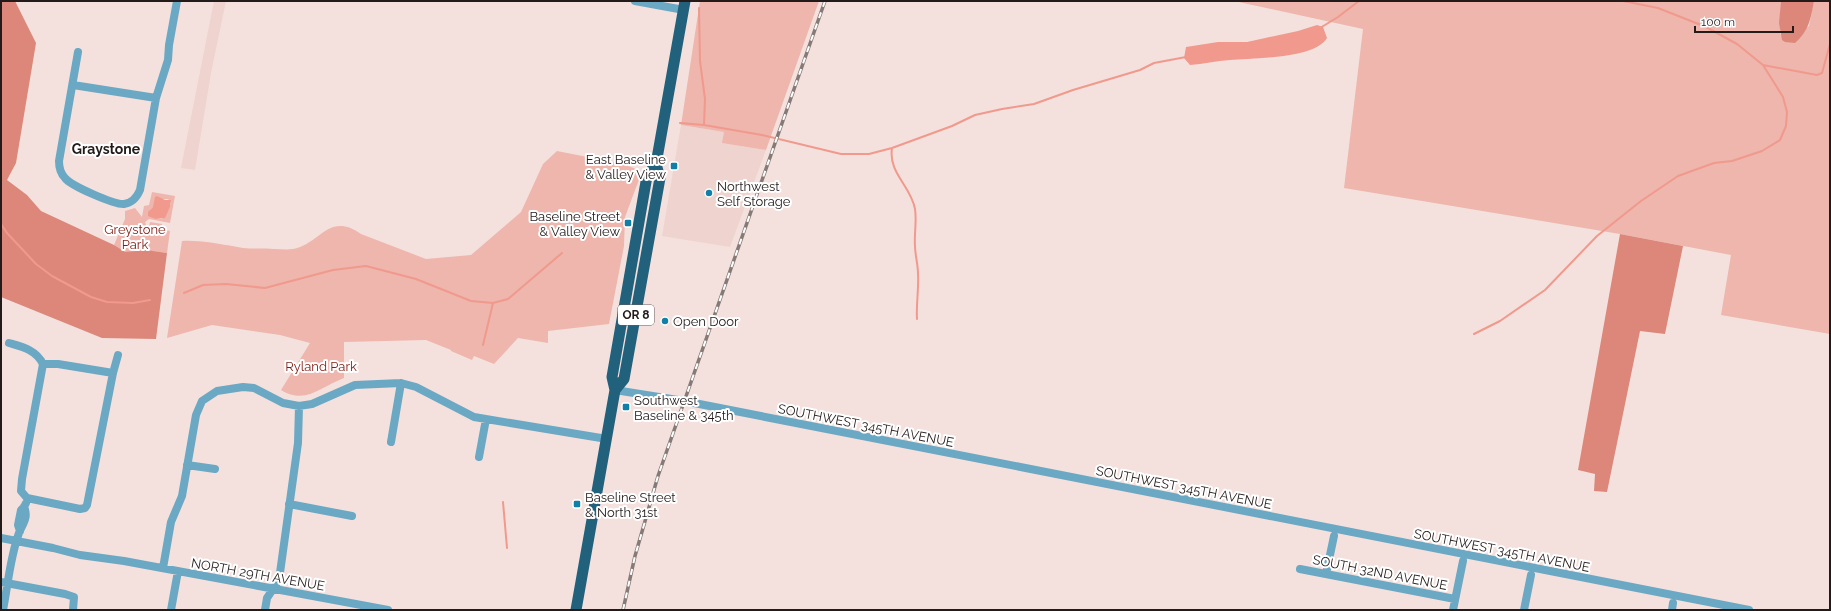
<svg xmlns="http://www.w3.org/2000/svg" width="1831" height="611" font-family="Raleway,sans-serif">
<rect width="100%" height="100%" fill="#f4e1dd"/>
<!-- built -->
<path fill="#efd3ce" d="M214,1H226L211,73L195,170L181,168Z
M681,125L724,132L723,143L766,150L730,247L662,236Z"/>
<!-- green -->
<path fill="#eeb6ad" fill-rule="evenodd" d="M700,1H819L766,150L722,143L724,132L681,125Z
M1234,1H1781L1780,33L1785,42L1809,26L1814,1H1830V334L1721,315L1731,255L1620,234L1344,188L1363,29Z
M557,151L623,164L636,169L640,177L625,217L624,246L609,324L548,331V343L518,338L494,364L474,356L472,360L451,351V350L426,340L344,342V378C320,387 306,405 281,390L310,343L280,335L212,325L167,338L182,241C203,240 223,245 243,248C253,249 264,248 274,249C280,249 287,250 293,249C320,244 329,211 361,234L426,259L471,255L521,212L543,164Z
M152,192L175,196L170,223L149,219L145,222L147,227H149L150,222L162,224L163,229L170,231L167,253L152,251L143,302L1,195L105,263L146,250L125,253L114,245L125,219V211L135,208L142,217L144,206L149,205ZM162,199H168L171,203L169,209L162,219H156L150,210Z"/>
<!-- forest -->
<path fill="#dc877a" d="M1,1H15L36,43L16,163L7,180L27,195L41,211L114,245L125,252L146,250L167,253L156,339L102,338L1,297Z
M1781,1H1814C1811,18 1809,31 1795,43L1785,42L1782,40L1779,23Z
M1620,234L1683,246L1665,334L1640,331L1607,492L1594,491L1595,474L1578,470Z"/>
<!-- water -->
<path fill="#f0998c" d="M1317,25L1323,27L1327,38C1315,59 1252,58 1230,60C1216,61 1203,64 1190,65L1184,58L1186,47L1218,42H1247L1298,31Z
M157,196L165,200H171L170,207L165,218L156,219L148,216V212L153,207L155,197Z"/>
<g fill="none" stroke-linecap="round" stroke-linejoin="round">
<!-- stream -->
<path stroke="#f0998c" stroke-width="2" d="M699,8L700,61L705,99L704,125
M1320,28L1338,17L1359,1
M1763,65L1817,75L1822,73L1830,44
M680,123L704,125L762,135L841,154H869L892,148L952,126L975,115L1002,109L1034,104L1073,90L1140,70L1154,63L1186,57
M892,148C888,173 911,186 915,209C917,221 914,234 915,246C915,255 918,264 918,274C919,289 916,304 917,319
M1,224L7,233L36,264L52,276L91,297L107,302L133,303L150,300
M184,293L203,285L226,284L265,288L333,270L366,266L416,279L471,301L493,303L508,299L562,253
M1474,334L1500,321L1545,290L1597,236L1641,201L1678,176L1714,163L1732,161L1762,151L1780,140L1786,126L1787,112L1783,97L1763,65L1737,44L1706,27L1658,8L1623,1
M483,345L493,303
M503,502L507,548"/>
<!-- minor -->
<path stroke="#6ba8c4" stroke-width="8" d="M635,1L684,10
M78,52L59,161C59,167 60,173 65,178C71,186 115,205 124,204C132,203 137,197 140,190L156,98L168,60L169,45L177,1
M73,85L156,98
M9,343C23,347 36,350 43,364
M43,364H58L113,373
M615,390L684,401L1749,610
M391,442L401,383
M479,457L486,419
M187,465L215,469
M27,498L80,509L85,508L87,505L113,373L118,355
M27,498L21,491L22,479L43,364
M289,504L352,516
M20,531L18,525L21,510L24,507L26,503
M1,538L53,548L80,555L124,561L388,610
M163,568L171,522L182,496L196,415L202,401L217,391L243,387L254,388L283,403L299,406L312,404L355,385L401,383L416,387L474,417L607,439
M1300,569L1455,599
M1326,574L1334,536
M1,582L65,594L74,597L73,610
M3,610C8,585 10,557 19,533C22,525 29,518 24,507
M171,610L178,571
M265,610L267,598L279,580L298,443L299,406
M1453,610L1463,561
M1524,610L1531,575
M1672,610L1673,603"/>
<!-- trunk -->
<path stroke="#22617c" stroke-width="11" d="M615,390L624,379L660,178L656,164
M576,610L615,390L612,377L647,176L656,164L685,1"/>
<defs>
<path id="rail" d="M623,610L635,556L658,476L825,1"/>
</defs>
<!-- rail casing -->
<use href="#rail" stroke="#867a77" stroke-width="3.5"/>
<!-- rail -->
<use href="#rail" stroke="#fff" stroke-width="2" stroke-dasharray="6" stroke-linecap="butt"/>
</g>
<!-- markers -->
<g fill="#1180a8" stroke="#fff" stroke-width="1.5">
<rect x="670" y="162" width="8" height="8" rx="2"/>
<circle cx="709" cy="193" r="4"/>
<rect x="624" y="219" width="8" height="8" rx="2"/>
<circle cx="665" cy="321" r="4"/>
<rect x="622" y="403" width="8" height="8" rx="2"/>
<rect x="573" y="500" width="8" height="8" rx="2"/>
</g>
<g text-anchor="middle" stroke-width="4" stroke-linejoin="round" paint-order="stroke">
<!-- shield labels -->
<rect fill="#fff" stroke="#645f5f" stroke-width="1" x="618" y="305" width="36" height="20" rx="3"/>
<g font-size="12" font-weight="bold" fill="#221b1a">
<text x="636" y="319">OR 8</text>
</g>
<!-- poi labels -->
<g font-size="13" fill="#221b1a" stroke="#fff" text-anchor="start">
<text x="666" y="164" text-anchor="end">East Baseline<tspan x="666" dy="15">&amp; Valley View</tspan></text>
<text x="717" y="191">Northwest<tspan x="717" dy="15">Self Storage</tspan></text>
<text x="620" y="221" text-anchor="end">Baseline Street<tspan x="620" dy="15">&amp; Valley View</tspan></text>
<text x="673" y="326">Open Door</text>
<text x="634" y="405">Southwest<tspan x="634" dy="15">Baseline &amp; 345th</tspan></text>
<text x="585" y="502">Baseline Street<tspan x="585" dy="15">&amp; North 31st</tspan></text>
</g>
<!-- park labels -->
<g font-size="13" fill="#811c14" stroke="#fff">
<text x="135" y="234">Greystone<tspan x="135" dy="15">Park</tspan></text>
<text x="321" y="371">Ryland Park</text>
</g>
<!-- street labels -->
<g font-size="13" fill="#221b1a" stroke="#fff">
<text transform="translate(866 425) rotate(11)" y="5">SOUTHWEST 345TH AVENUE</text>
<text transform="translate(1184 487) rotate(11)" y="5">SOUTHWEST 345TH AVENUE</text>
<text transform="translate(1502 550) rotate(11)" y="5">SOUTHWEST 345TH AVENUE</text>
<text transform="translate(1380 572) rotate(11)" y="5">SOUTH 32ND AVENUE</text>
<text transform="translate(258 574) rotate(10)" y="5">NORTH 29TH AVENUE</text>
</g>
<!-- neighbourhood labels -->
<g font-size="14" font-weight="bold" fill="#221b1a" stroke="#fff">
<text x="106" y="154">Graystone</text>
</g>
</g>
<!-- border -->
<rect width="1831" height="611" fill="none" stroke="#221b1a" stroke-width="4"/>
<!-- scale -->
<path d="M1695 26v6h98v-6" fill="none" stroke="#221b1a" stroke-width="2"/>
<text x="1701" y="26" font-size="12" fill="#221b1a" stroke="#ffffff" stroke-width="3" paint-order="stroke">100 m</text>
</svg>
